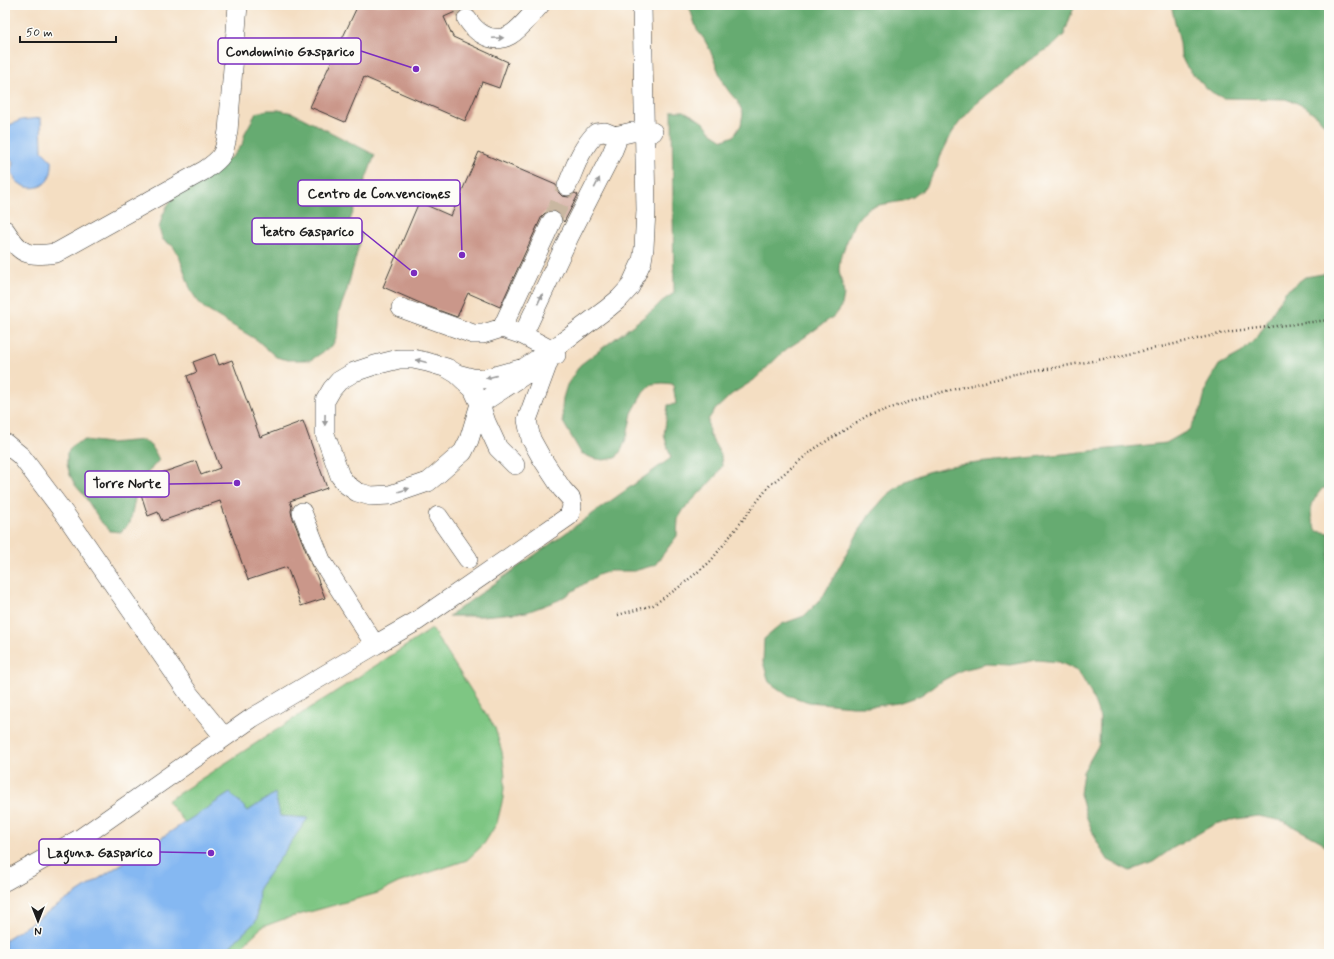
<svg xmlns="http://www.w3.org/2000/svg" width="1334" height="959" font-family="Mynerve,sans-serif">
<rect width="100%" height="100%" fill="#fdfcf7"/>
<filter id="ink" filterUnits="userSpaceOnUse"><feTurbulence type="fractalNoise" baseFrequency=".025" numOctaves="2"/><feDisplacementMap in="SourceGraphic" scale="8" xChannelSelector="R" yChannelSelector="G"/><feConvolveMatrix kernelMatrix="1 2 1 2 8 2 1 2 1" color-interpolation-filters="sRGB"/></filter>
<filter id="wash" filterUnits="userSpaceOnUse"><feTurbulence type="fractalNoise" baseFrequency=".012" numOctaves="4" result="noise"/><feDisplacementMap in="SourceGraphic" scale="16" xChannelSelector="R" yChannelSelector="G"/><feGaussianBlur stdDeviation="0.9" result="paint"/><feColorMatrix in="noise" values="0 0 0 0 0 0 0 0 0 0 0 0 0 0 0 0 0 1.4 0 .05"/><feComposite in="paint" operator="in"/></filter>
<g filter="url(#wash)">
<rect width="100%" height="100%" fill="#f4dec2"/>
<!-- green -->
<path fill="#7ec683" stroke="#4d7150" d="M432,629L495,728L502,752L505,776L503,798L497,823L484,844L467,860L398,883L378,893L284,919L262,927L246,942L241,954H188V826L167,801Z"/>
<!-- forest -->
<path fill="#66ab71" stroke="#416446" d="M686,5H1076L1072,12L1064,35L1055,44L1028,61L976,104L959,123L952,133L941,155L937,168L924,189L913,197L903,201L879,205L869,208L860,216L853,226L840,259L839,270L844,294L842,305L834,316L805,337L785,350L754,380L732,394L714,411L708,420L709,434L721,455L722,466L715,477L684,509L678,519L677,536L655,565L634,571H610L598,575L559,600L527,612L482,616H449L671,458L664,435L668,405L676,404L673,384L663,383L652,384L643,393L632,413L627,436L622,449L616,458L603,460L592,458L581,453L563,422L562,409L563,398L567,385L580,365L653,310L661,302L674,293L672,111H684L695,117L705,124L712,133L723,140L734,136L741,125L743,113L738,102L730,93L723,83L710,50L704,39L697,30L690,9Z
M1171,5H1329V130L1318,117L1307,108L1297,103L1285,99L1223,98L1213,93L1202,84L1186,66L1181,56L1180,43Z
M267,110H279L293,113L375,155L349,223L362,234L347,290L339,312L337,336L332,346L311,360H288L276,357L257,340L205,309L197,300L191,291L179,256L173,246L163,240L159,229L162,217L167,206L174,196L234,155L242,145L245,133L256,113Z
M1329,273V489L1323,488C1310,502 1307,514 1317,531L1329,533V851L1322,842L1283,821L1258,816L1236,819L1215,824L1173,848L1153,862L1130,871L1108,860L1096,840L1087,818L1080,794L1083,772L1099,744L1100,718L1090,691L1078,671L1059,662L1037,660L1010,665L987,664L962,670L940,682L921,695L898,703L876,706H852L809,702L787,695L769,682L763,662L764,639L782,624L804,616L822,598L858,533L870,514L887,495L906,481L927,472L950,466L1166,443L1189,430L1201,409L1207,385L1219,365L1241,353L1259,335L1285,292L1305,277Z
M85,440L109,443L144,440L153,448L159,460L142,479L137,489L130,523L121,532L110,531L102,523L83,494L75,485L70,475L67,464V453L74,444Z"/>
<!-- water -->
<path fill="#85b8f2" stroke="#506a87" d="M41,118L42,151L52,161C54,198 14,192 12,171C12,168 13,165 13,162L5,153V127L21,120Z
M230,793L248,811L275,793L280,816L308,818L259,888L257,920L222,954H5V940Z"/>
<g id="blocks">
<!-- building -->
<path fill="#ca978a" d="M358,5H471L444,17L453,37L508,62L499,88L482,82L465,121L364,77L345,122L310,107Z
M479,152L556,185L558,192L562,196L569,197L575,193L578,195L564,222L563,221L561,214L556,211L551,210L546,212L542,216L500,307L468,293L457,317L427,306L383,287L419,202L451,216Z
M215,354L219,365L232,360L260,437L303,421L327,488L290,501L292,507L291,511L292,516L311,564L315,572L325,598L301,606L287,567L248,580L220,501L162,521L158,512L148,516L141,494L152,490L147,478L196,461L201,475L220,468L187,376L197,372L193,362Z"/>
</g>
</g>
<g filter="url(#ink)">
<use href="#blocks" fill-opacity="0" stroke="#3c3935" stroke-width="1"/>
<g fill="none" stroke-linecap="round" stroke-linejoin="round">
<!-- minor-tunnel -->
<path stroke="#c9b7a1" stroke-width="19" stroke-dasharray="19 10" stroke-linecap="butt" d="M462,5L467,19
M552,221L567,186"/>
<defs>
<path id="minor" d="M467,19C472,26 475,30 482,34C508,50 524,22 540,5
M567,186C576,165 580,150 596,133L605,132L615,136L632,132H653
M5,230C21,255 27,257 56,253L205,170C224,157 224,154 228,131L238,5
M401,308L473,334H483L502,328L523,335L551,350L556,355
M502,328L552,221
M523,335L569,237L612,153L616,143L615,136
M457,374L473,389L480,404L469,440L463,452L438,474L428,482L390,495L371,496L357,492L347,485L340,476L325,434V401L332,389L339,381L354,372L375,365L399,359H413L427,362L447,368L457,374L472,378L484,379L524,368L560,344L608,308L620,298L630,287L642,261L644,248L646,210L642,5
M5,443L21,456L67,517L189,694L224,737
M515,465L498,448L486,422L480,404L529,372
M302,512L321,560L375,645L417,621L569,516L572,507L571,499L562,489L541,457L531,439L527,420L549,360
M438,516L468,559
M5,881L81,838L252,718L375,645"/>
</defs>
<!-- minor casing -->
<use href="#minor" stroke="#3c3935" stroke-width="20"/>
<!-- path -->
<path stroke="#3c3935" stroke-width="2.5" stroke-dasharray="1 3" stroke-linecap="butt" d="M618,615L653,605L678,588L710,562L770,485L814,449L867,416L930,395L1009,376L1120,356L1233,331L1329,320"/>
<!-- minor -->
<use href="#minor" stroke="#fff" stroke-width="19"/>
</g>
<!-- one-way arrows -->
<defs><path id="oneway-solid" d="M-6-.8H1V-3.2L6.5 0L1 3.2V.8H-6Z"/></defs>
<g fill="#999">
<use href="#oneway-solid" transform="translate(498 38) rotate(-2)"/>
<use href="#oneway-solid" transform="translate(597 183) rotate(-63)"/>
<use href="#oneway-solid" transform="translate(540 299) rotate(-65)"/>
<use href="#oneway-solid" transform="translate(421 361) rotate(-166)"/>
<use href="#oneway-solid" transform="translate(491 377) rotate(166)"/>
<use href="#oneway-solid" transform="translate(325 420) rotate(91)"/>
<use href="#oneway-solid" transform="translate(404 490) rotate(-18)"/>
</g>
</g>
<!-- callouts -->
<path fill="none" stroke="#7b2cbf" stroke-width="1.5" d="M416 69L361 51M462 255L460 193M414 273L362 231M237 483L169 484M211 853L160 852"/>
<g fill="#7b2cbf" stroke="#fdfcf7" stroke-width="1.5">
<circle cx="416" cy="69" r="4"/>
<circle cx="462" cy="255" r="4"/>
<circle cx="414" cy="273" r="4"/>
<circle cx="237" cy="483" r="4"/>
<circle cx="211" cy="853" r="4"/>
</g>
<g fill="#fdfcf7" stroke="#7b2cbf" stroke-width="1.5">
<rect x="218" y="38" width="143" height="26" rx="4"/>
<rect x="298" y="180" width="162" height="26" rx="4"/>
<rect x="252" y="218" width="110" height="26" rx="4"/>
<rect x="85" y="471" width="84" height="26" rx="4"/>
<rect x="39" y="839" width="121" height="26" rx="4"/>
</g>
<g font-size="14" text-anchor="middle" font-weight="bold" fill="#1c1c1c">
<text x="290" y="56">Condominio Gasparico</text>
<text x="379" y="198">Centro de Convenciones</text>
<text x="307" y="236">Teatro Gasparico</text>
<text x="127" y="488">Torre Norte</text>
<text x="100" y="857">Laguna Gasparico</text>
</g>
<!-- margin -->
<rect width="1334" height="959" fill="none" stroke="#fdfcf7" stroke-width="20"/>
<!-- north arrow -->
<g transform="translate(38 921) rotate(180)" stroke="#fdfcf7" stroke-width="3" paint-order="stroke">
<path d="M0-3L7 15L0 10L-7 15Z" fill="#1c1c1c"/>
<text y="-6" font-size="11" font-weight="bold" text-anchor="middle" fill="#1c1c1c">N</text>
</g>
<!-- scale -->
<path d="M20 36v6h96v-6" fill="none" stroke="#1c1c1c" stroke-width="2"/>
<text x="26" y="36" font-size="12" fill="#1c1c1c" stroke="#fdfcf7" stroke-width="3" paint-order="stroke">50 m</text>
</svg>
